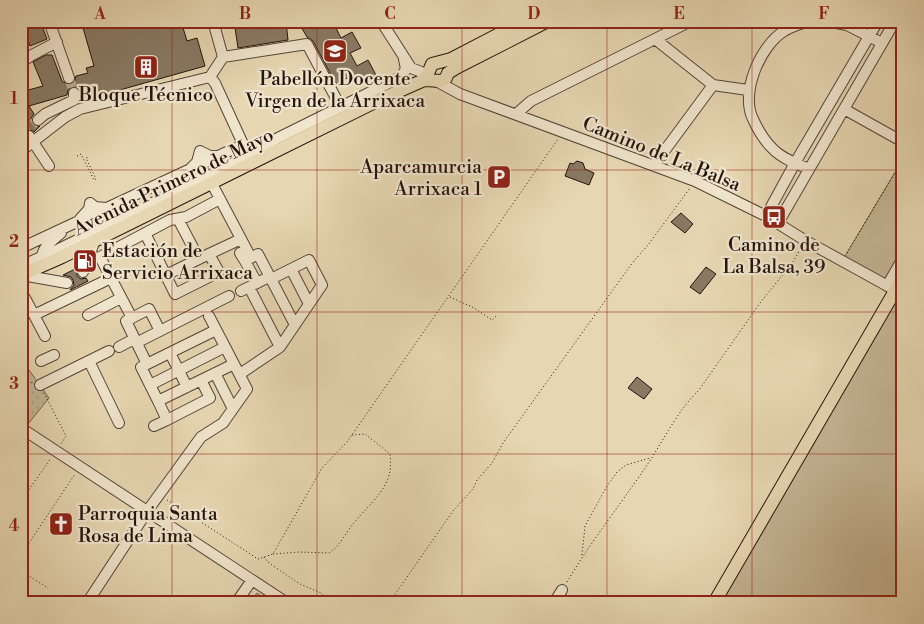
<svg xmlns="http://www.w3.org/2000/svg" width="924" height="624" font-family="'Libre Bodoni',serif">
<defs>
<pattern id="park-dots" width="8" height="8" patternUnits="userSpaceOnUse" patternTransform="scale(1.25)"><rect width="8" height="8" fill="#c5b595"/><path d="M2 2h.1M6 6h.1" fill="none" stroke="#a99b7f" stroke-width="1.8" stroke-linecap="round"/></pattern>
</defs>
<rect width="100%" height="100%" fill="#e6d6b1"/>
<filter id="stains"><feTurbulence type="fractalNoise" baseFrequency=".004" numOctaves="4"/><feColorMatrix values="0 0 0 0 .2 0 0 0 0 .09 0 0 0 0 .02 0 0 0 .5 -.17"/></filter>
<radialGradient id="worn" r=".72"><stop offset=".6" stop-color="#630" stop-opacity="0"/><stop offset="1" stop-color="#630" stop-opacity=".3"/></radialGradient>
<!-- green -->
<path fill="#c5b595" stroke="#746452" d="M903,159V258L888,286L842,261Z
M903,276V603H719Z"/>
<!-- park -->
<path fill="url(#park-dots)" stroke="#746452" d="M29,370L49,398L28,424L21,420V374Z
M257,593L271,603H250Z"/>
<!-- building -->
<path fill="#897963" stroke="#24140e" d="M21,21H40L47,39L30,46Z
M81,21H181L187,41L197,38L205,66L95,97L92,87L80,91L77,87H71L68,90L67,95L29,106L34,114L31,118L33,124L36,127L40,126L34,132L29,129L25,131L22,136L24,140L21,142V92L43,86L33,62L46,55H52L62,81L68,85L74,83L76,76L88,73L86,68L94,66Z
M234,21H286L288,40L238,48Z
M307,21H343L335,26L341,38L352,32L361,48L350,53L357,66L368,60L376,75L358,84L353,75L336,84L313,41L307,37L300,25Z
M577,161L583,163L585,169L594,173L589,185L565,176L570,163L573,164Z
M681,213L693,224L685,233L671,222Z
M706,267L716,274L700,294L690,287Z
M77,268V276L81,279L86,278L88,281L70,290L74,285L73,280L71,277L63,275Z
M637,377L652,389L644,399L628,388Z"/>
<g fill="none" stroke-linecap="round" stroke-linejoin="round">
<!-- minor-tunnel -->
<path stroke="#bfaf90" stroke-width="10" stroke-dasharray="10 5" stroke-linecap="butt" d="M69,78L74,93
M21,134L38,120"/>
<defs>
<path id="minor" d="M49,21L69,78
M381,21L411,68L429,75
M826,21L847,25L882,43
M655,39L713,85L748,90
M223,57L307,44L339,104
M21,63L32,55L57,42
M210,77L215,83L243,144L248,147
M438,82L460,94L695,181L766,216L806,241L895,290
M844,109L903,142
M516,114L531,101L691,21
M38,120L45,114L74,100V93
M29,136L49,166
M21,151L65,117L80,109L210,77L223,57L213,21
M654,165L713,85
M191,168L197,162L200,151L210,156H217
M809,169C797,164 781,158 772,148C765,141 757,128 753,119C740,93 760,46 784,31C793,26 803,22 813,21
M211,182L248,252L240,253L245,261L258,254L295,325
M766,216L795,163L878,21
M80,219L89,209L90,203L95,207L106,208
M178,219L199,259
M778,223L895,21
M145,233L175,294L219,272L209,254L166,275
M21,248L229,151L236,148L260,146
M209,254L241,239
M42,258C42,247 53,240 61,233
M245,261L257,283
M21,266L59,249L242,159L278,138L401,77L406,69L404,59
M291,269L309,304
M83,272L95,240
M22,275L67,283
M887,286L903,258
M249,287L280,347
M241,291L269,277
M25,298L45,336
M34,315L111,278
M88,315L121,298
M132,318L100,257L170,220L186,217L220,199
M136,343L229,296
M119,347L134,339
M170,353L187,387
M41,361L54,355
M89,361L119,423
M147,364L216,330
M215,373L233,409
M240,374L280,347L322,285L309,260L271,279
M201,380L210,398L167,420L158,401L234,364
M40,385L109,351
M150,385L225,347
M158,401L141,367L147,364L126,321L149,309L160,331
M154,426L167,420
M21,428L287,603
M87,603L148,510L201,437L223,423L247,389L209,316
M236,603L252,580
M554,603L562,590"/>
<path id="major" d="M422,81L427,76L432,64L451,59L524,21
M21,275L62,257L379,100L424,80L442,81L446,78L448,73L456,68L548,21
M714,603L903,277"/>
</defs>
<!-- minor casing -->
<use href="#minor" stroke="#544437" stroke-width="12"/>
<!-- major casing -->
<use href="#major" stroke="#24140e" stroke-width="14"/>
<!-- path -->
<path stroke="#24140e" stroke-width="1" stroke-dasharray="1 2.5" stroke-linecap="butt" d="M77,156L81,154L94,180L96,179L86,158L89,157
M847,253L903,159
M450,297L474,308L492,320L496,316
M21,378L32,383
M44,393L66,436L61,444
M167,500L258,559L273,554L322,468L347,442L558,139
M21,501L51,458
M273,554L299,552L329,553C340,546 345,534 353,524C364,510 380,497 387,481C391,472 391,464 390,454L365,434L352,435
M21,555L75,474
M582,555L585,526L607,486L617,472L626,465L650,458
M264,557L269,563L300,584L321,593L329,603
M21,571L48,588
M567,582C591,541 621,504 647,465C664,440 677,411 699,390L760,303L793,262L801,248
M389,603L453,511L473,489L477,480L492,463L503,443L633,262L648,245L690,188"/>
<!-- minor -->
<use href="#minor" stroke="#efe4cc" stroke-width="10"/>
<!-- major -->
<use href="#major" stroke="#e6d6b1" stroke-width="12"/>
</g>
<!-- grid -->
<path fill="none" stroke="#8f2418" stroke-width="1" stroke-opacity="0.55" d="M172,21V603M317,21V603M462,21V603M607,21V603M752,21V603M21,170H903M21,312H903M21,454H903"/>
<!-- icons -->
<defs>
<symbol id="university-square" viewBox="-11 -11 22 22"><rect x="-9" y="-9" width="18" height="18" rx="4" fill="#8f2418" stroke="#efe4cc"/><path d="M0-5L7-2L0 1L-7-2ZM-4 1L0 2.5L4 1V4Q0 6-4 4Z" fill="#fff"/></symbol>
<symbol id="building-square" viewBox="-11 -11 22 22"><rect x="-9" y="-9" width="18" height="18" rx="4" fill="#8f2418" stroke="#efe4cc"/><path d="M-4-6H4V6H1V3H-1V6H-4ZM-2.5-4.3h1.7v1.8h-1.7ZM.8-4.3h1.7v1.8H.8ZM-2.5-1h1.7V.8h-1.7ZM.8-1h1.7V.8H.8Z" fill="#fff"/></symbol>
<symbol id="parking-square" viewBox="-11 -11 22 22"><rect x="-9" y="-9" width="18" height="18" rx="4" fill="#8f2418" stroke="#efe4cc"/><path d="M-3.5-5.5H1a3.5 3.5 0 0 1 0 7H-1V5.5H-3.5ZM-1-3.4V-.6H.8a1.4 1.4 0 0 0 0-2.8Z" fill="#fff"/></symbol>
<symbol id="bus-square" viewBox="-11 -11 22 22"><rect x="-9" y="-9" width="18" height="18" rx="4" fill="#8f2418" stroke="#efe4cc"/><path d="M-5-6H5V4H4V6H2V4H-2V6H-4V4H-5ZM-3.5-4V0h7V-4ZM-3.5 1.2v1.5H-2V1.2ZM2 1.2v1.5H3.5V1.2Z" fill="#fff"/></symbol>
<symbol id="fuel-square" viewBox="-11 -11 22 22"><rect x="-9" y="-9" width="18" height="18" rx="4" fill="#8f2418" stroke="#efe4cc"/><path d="M-5.5-6h7V0h2V4h1.3V-2.5L3-4.5l.8-.8L6-3V5H2.5V1h-1V6h-7ZM-4.2-4.7v3.2H.2V-4.7Z" fill="#fff"/></symbol>
<symbol id="church-square" viewBox="-11 -11 22 22"><rect x="-9" y="-9" width="18" height="18" rx="4" fill="#8f2418" stroke="#efe4cc"/><path d="M-1.2-6h2.4v3.5h3.3v2.4h-3.3V6h-2.4V-.1h-3.3v-2.4h3.3Z" fill="#fff"/></symbol>
</defs>
<g fill-rule="evenodd">
<use href="#university-square" x="321" y="37" width="28" height="28"/>
<use href="#building-square" x="132" y="53" width="28" height="28"/>
<use href="#parking-square" x="485" y="163" width="28" height="28"/>
<use href="#bus-square" x="760" y="203" width="28" height="28"/>
<use href="#fuel-square" x="71" y="247" width="28" height="28"/>
<use href="#church-square" x="47" y="510" width="28" height="28"/>
</g>
<g text-anchor="middle" stroke-width="4.5" stroke-linejoin="round" paint-order="stroke">
<!-- poi labels -->
<g font-size="19" fill="#24140e" stroke="#efe4cc">
<text x="335" y="85">Pabellón Docente<tspan x="335" dy="22">Virgen de la Arrixaca</tspan></text>
<text x="146" y="101">Bloque Técnico</text>
<text x="482" y="173" text-anchor="end">Aparcamurcia<tspan x="482" dy="22">Arrixaca 1</tspan></text>
<text x="774" y="251">Camino de<tspan x="774" dy="22">La Balsa, 39</tspan></text>
<text x="102" y="257" text-anchor="start">Estación de<tspan x="102" dy="22">Servicio Arrixaca</tspan></text>
<text x="78" y="520" text-anchor="start">Parroquia Santa<tspan x="78" dy="22">Rosa de Lima</tspan></text>
</g>
<!-- street labels -->
<g font-size="19" fill="#24140e" stroke="#efe4cc">
<text transform="translate(662 153) rotate(22)" y="7">Camino de La Balsa</text>
<text transform="translate(173 181) rotate(-26)" y="7">Avenida Primero de Mayo</text>
</g>
</g>
<!-- margin -->
<rect width="924" height="624" fill="none" stroke="#e6d6b1" stroke-width="55"/>
<rect x="28" y="28" width="868" height="568" fill="none" stroke="#8f2418" stroke-width="2"/>
<g font-size="16" text-anchor="middle" font-weight="bold" fill="#8f2418">
<text x="100" y="19">A</text>
<text x="245" y="19">B</text>
<text x="390" y="19">C</text>
<text x="534" y="19">D</text>
<text x="679" y="19">E</text>
<text x="824" y="19">F</text>
<text x="14" y="104">1</text>
<text x="14" y="247">2</text>
<text x="14" y="389">3</text>
<text x="14" y="531">4</text>
</g>
<rect width="100%" height="100%" filter="url(#stains)"/>
<rect width="100%" height="100%" fill="url(#worn)"/>
</svg>
